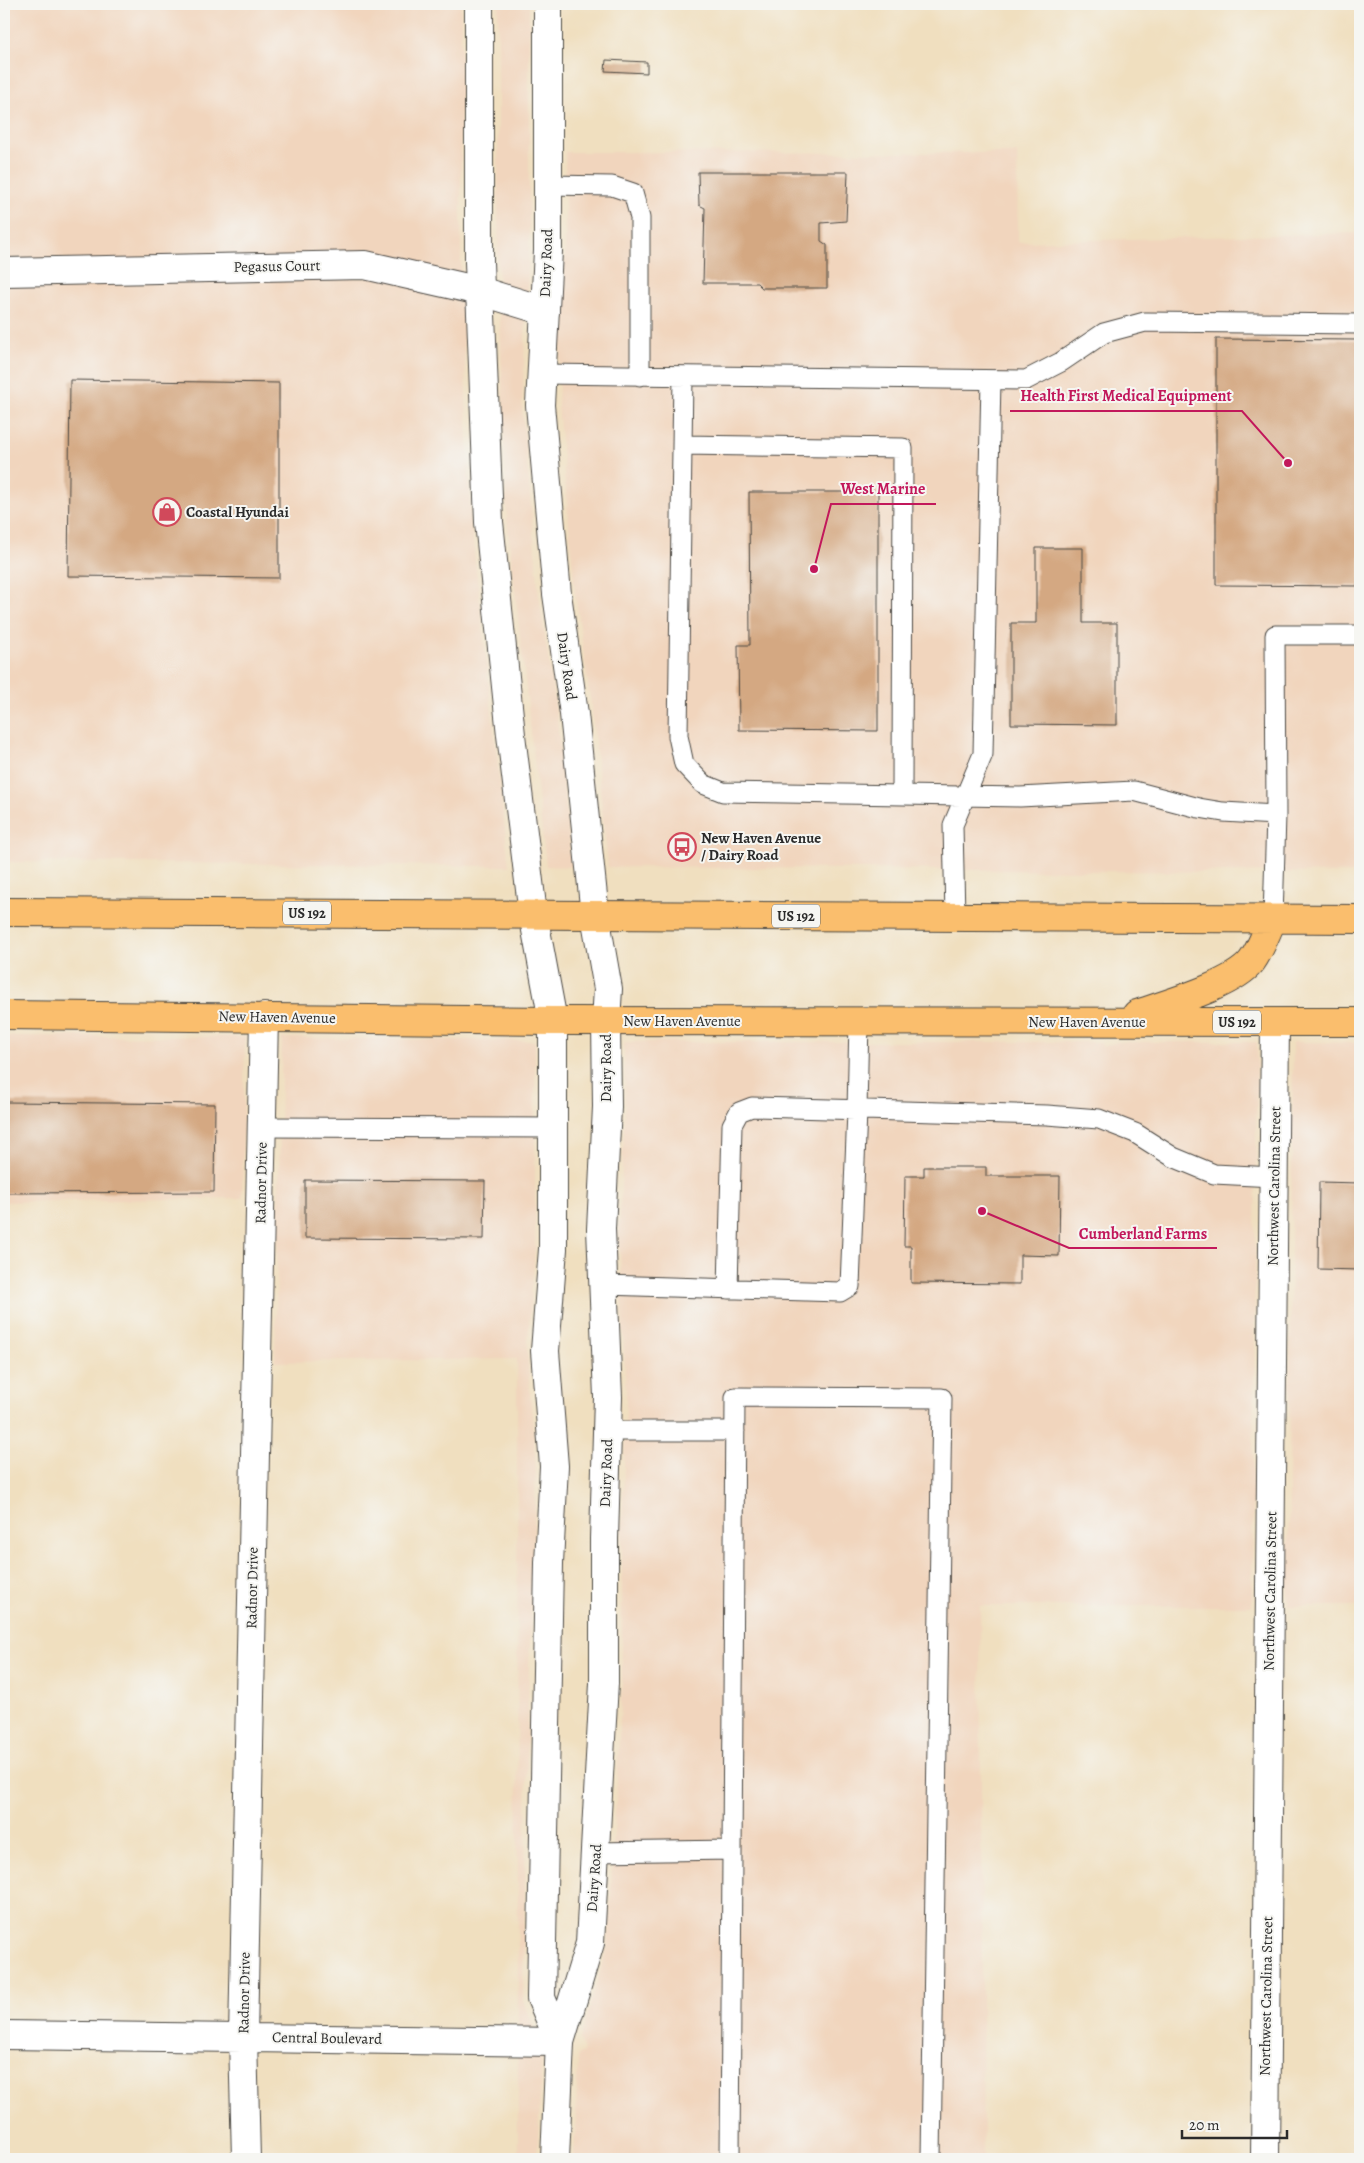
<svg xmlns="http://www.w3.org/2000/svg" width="1364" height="2163" font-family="Alegreya,serif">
<rect width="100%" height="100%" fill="#f6f6f2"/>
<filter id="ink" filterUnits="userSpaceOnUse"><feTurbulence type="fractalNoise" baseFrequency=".02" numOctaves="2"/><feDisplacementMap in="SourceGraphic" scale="10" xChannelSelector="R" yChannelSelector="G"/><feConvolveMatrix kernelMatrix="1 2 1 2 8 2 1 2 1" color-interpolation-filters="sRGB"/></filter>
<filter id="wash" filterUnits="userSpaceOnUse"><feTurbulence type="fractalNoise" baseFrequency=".0096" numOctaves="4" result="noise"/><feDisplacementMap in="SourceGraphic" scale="20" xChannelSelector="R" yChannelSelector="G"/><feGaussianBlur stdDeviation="1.12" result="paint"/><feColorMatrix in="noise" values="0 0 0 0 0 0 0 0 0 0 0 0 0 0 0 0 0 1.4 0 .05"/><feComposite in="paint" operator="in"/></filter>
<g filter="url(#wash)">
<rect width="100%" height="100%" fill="#f0dfbf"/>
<!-- built -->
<path fill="#f1d5bd" d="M4,4H461V262L471,524L509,866L4,862Z
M498,4H529V251L522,408L539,596L557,717L572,867L546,866L507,520L498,262Z
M565,152L1017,153L1018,242L1360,233V873L608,867L592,711L575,592L558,405L565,252Z
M4,1036L245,1037L242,1198L4,1202Z
M282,1038L535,1041V1248L527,1353L536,1467L528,1699L523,1998L540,2044L537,2055L542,2057L537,2159H518L517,1359L275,1362Z
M624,1042H1101L1102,1047L1117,1042H1257L1252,1606H980L983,2159H574L578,2055L584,2051L580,2040L608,1944L622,1684V1539L626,1397L619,1229L625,1108Z
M1293,1042L1360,1043V1606H1288Z"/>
<g id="blocks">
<!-- building -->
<path fill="#d4a882" d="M606,60L647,62V73L605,71Z
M698,172H848L846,221L821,223V241L827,245V288H762L757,283H703L705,208L699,205Z
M1216,339L1360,340V586L1216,585Z
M70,380L279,383V578L68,576Z
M749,492H878V731L739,730L738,645H750Z
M1036,548H1083V623H1117V725L1011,724V623H1036Z
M4,1102L215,1104L214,1192L4,1193Z
M924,1167H986V1176H1060L1059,1256L1020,1255V1284L911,1283V1246H904L905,1176H924Z
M305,1180L485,1181L484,1239L305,1238Z
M1319,1182L1360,1183V1270L1318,1269Z"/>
</g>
</g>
<g filter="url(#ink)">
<use href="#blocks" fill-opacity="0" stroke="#494641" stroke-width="1"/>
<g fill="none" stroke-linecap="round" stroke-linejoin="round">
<defs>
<path id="service" d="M548,185L612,186L633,193L640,218V376
M542,374L1026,380L1061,362L1104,333L1145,322L1360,324
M683,376L678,736L684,764L703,784L723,792L1020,797L1134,791L1199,808L1223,812L1276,815
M682,445L903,448L902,794
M955,917L953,825L983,754L991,380
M1273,919L1276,815L1275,635H1360
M262,1127L552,1128
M604,1285L840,1292L850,1286L857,1111L859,1021
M728,1289L732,1125L739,1112L752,1107L1047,1115L1099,1119L1135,1133L1173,1157L1214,1174L1274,1177
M607,1431H735
M595,1852L732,1850
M730,2159L735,1397L942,1398L931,2159"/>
<path id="minor" d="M4,272L365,265L480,291L545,311
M4,2035L560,2042
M246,2159L243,2037L264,1017
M1265,2159L1275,1022"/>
<path id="tertiary" d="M479,4V262L489,522L511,735L533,914L553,1021V1249L545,1351L554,1466L549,1563L541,1998L560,2042
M548,4V251L540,405L557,594L574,714L595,915L608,989L606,1021L607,1107L601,1229L608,1397L604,1539V1683L590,1943L560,2042L555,2159"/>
<path id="primary" d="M4,912L1360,919
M1137,1014C1166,1004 1234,985 1252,961C1261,949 1266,932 1273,919
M4,1015L553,1021L1360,1022"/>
</defs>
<!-- service casing -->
<use href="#service" stroke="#494641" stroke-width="21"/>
<!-- minor casing -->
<use href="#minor" stroke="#494641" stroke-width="30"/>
<!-- tertiary casing -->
<use href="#tertiary" stroke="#494641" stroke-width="30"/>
<!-- primary casing -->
<use href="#primary" stroke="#494641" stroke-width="30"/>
<!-- service -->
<use href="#service" stroke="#fff" stroke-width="19"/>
<!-- minor -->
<use href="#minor" stroke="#fff" stroke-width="28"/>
<!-- tertiary -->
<use href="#tertiary" stroke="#fff" stroke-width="28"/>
<!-- primary -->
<use href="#primary" stroke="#fabe6d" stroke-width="28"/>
</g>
</g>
<!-- icons -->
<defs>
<symbol id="shop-ring" viewBox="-11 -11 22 22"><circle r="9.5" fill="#f6f6f2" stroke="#d1495b" stroke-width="1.5"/><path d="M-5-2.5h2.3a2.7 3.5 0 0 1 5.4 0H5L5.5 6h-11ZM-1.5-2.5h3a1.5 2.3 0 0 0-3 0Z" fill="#d1495b"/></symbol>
<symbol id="bus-ring" viewBox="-11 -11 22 22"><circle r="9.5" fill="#f6f6f2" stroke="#d1495b" stroke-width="1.5"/><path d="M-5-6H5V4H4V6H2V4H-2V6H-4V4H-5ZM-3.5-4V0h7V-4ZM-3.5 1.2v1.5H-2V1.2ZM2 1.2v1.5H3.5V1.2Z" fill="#d1495b"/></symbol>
</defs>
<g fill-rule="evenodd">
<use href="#shop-ring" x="151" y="496" width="32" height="32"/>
<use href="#bus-ring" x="666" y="831" width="32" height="32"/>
</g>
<g text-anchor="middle" stroke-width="4" stroke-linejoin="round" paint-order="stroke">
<!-- shield labels -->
<g fill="#f6f6f2" stroke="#686867" stroke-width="1">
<rect x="283" y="901.5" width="48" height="23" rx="4"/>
<rect x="772" y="904.5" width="48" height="23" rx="4"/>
<rect x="1213" y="1010.5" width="48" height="23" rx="4"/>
</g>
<g font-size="14" font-weight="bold" fill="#2b2b2b">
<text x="307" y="918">US 192</text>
<text x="796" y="921">US 192</text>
<text x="1237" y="1027">US 192</text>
</g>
<!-- street labels -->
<g font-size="15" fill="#2b2b2b" stroke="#f6f6f2">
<text transform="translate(546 263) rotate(-88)" y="5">Dairy Road</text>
<text transform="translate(277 266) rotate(-1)" y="5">Pegasus Court</text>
<text transform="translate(567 666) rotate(82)" y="5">Dairy Road</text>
<text transform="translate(277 1017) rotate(1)" y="5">New Haven Avenue</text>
<text x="682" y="1026">New Haven Avenue</text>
<text x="1087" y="1027">New Haven Avenue</text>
<text transform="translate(606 1068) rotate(-90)" y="5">Dairy Road</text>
<text transform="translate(261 1183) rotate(-89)" y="5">Radnor Drive</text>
<text transform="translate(1274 1186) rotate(-89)" y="5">Northwest Carolina Street</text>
<text transform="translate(606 1473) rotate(-88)" y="5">Dairy Road</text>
<text transform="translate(252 1588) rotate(-89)" y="5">Radnor Drive</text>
<text transform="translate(1270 1591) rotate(-89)" y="5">Northwest Carolina Street</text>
<text transform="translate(594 1878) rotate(-86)" y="5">Dairy Road</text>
<text transform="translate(244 1993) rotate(-89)" y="5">Radnor Drive</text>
<text transform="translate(1266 1996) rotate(-89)" y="5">Northwest Carolina Street</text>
<text transform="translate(327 2038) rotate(1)" y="5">Central Boulevard</text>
</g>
<!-- poi labels -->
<g font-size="15" font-weight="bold" fill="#2b2b2b" stroke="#f6f6f2" text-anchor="start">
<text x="186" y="517">Coastal Hyundai</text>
<text x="701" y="843">New Haven Avenue<tspan x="701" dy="17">/ Dairy Road</tspan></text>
</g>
</g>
<!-- callouts -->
<path fill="none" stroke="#c2185b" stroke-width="2" d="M1288 463L1242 411H1010M814 569L831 504H936M982 1211L1069 1248H1217"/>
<g fill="#c2185b" stroke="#f6f6f2" stroke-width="2">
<circle cx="1288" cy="463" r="5"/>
<circle cx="814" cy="569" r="5"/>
<circle cx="982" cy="1211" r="5"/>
</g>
<g font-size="16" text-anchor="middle" font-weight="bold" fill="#c2185b" stroke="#f6f6f2" stroke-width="4" stroke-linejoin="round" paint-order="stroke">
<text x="1126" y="401">Health First Medical Equipment</text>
<text x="883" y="494">West Marine</text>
<text x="1143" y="1239">Cumberland Farms</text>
</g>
<!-- margin -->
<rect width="1364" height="2163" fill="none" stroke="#f6f6f2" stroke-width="20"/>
<!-- scale -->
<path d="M1182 2130v8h105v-8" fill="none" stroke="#2b2b2b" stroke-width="2.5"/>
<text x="1189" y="2130" font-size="15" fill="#2b2b2b" stroke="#f6f6f2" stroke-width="4" paint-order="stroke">20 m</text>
</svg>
